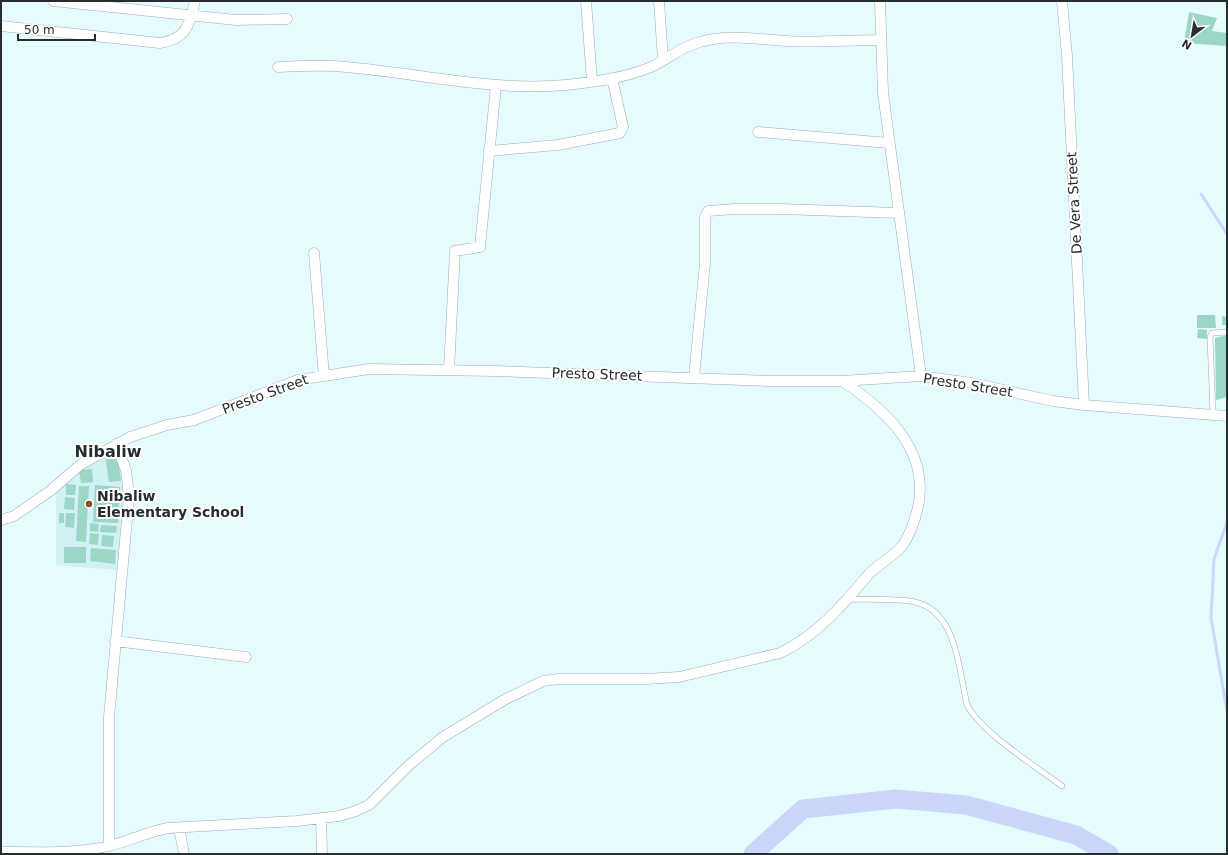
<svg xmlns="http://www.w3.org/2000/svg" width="1228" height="855" font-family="'DejaVu Sans',sans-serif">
<rect width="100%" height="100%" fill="#e6fbfe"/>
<!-- built -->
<path fill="#d2f1f5" d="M115,448L124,468L122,520L117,570L56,565V488L73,471Z"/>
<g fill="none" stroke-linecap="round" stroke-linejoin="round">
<!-- stream -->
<path stroke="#cad6fa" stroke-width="3" d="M1201,194L1227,234
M1227,522L1214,559L1211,618L1227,711"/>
<!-- river -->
<path stroke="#cad6fa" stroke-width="19" d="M753,854L803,809L896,799L966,805L1076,835L1109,854"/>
</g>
<!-- building -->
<path fill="#9bd6c6" d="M1189,12L1217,18L1212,31L1227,33V46L1184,43Z
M1197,315H1215L1216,328H1197Z
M1222,316L1227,317V325H1222Z
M1198,329L1207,330V339L1197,338Z
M1227,335V397L1216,400L1215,338Z
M117,453L121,481L109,482L105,455Z
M92,469L93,482L81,483L79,470Z
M66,484L76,485L75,495H66Z
M95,485L120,487L118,523L93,522Z
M79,486H89L86,542L76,541Z
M65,497L75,498L74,510L64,509Z
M59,513H64V523H59Z
M66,513H75L74,528L65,527Z
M90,523L99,524L98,532L90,531Z
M101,525L117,526L116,533L100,532Z
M90,533L99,534L98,545L89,544Z
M102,535L114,536L113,547L101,546Z
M64,547H86V563H64Z
M91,548L116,550L115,564L90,561Z"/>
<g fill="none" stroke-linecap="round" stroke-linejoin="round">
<defs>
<path id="service" d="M1213,414L1210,337L1212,333L1227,332
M848,599C869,600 895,598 915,602C957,611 959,671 967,705C983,734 1034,765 1062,786"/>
<path id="minor" d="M53,1L236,20L287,19
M586,1L592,81
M659,1L663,60
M880,1L883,93L921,376
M1062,1L1067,56L1084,405
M1,26L160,43C187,39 189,25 195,1
M278,67C296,66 315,65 333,66C411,71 488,92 566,85C594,82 625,78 651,67C667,60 682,46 700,42C729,34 756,39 786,41C817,43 850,40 881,40
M758,132L889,143
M489,151L558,145L620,133L623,127L612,78
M314,253L324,376
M449,370L455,251L480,247L496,85
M694,377L705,263V217L708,211L735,209H780L899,213
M1,520L14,516L50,491L80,465L130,437L167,425L194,420L298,380L369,369L495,371L769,381H842L921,376L972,383L1053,401L1084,405L1227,416
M115,641L246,657
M321,818L322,854
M179,828L184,854
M109,846V717L129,497L126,470L116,444
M1,852C36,852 74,854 109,846C130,841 146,832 168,828L297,821L339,816L356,811L369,805L408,766L443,737L504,700L543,681L560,679H645L679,677L780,653C816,636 842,606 868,575C878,564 892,558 902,546C911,534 915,520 918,507C930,450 885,409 842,381"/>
</defs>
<!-- service casing -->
<use href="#service" stroke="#9baeb1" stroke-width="6"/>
<!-- minor casing -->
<use href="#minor" stroke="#9baeb1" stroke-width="11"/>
<!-- service -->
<use href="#service" stroke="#fff" stroke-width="5"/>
<!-- minor -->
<use href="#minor" stroke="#fff" stroke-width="10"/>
</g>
<!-- markers -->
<circle fill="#914d22" stroke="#fff" stroke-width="1.5" cx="89" cy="504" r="4"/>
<g text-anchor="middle" stroke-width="4" stroke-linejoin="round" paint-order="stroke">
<!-- street labels -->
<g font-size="14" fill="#252d2e" stroke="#fff">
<text transform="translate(1074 203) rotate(-93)" y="5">De Vera Street</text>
<text transform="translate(597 374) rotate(2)" y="5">Presto Street</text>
<text transform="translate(968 385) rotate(9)" y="5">Presto Street</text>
<text transform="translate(265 394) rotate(-20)" y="5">Presto Street</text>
</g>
<!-- poi labels -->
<g font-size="14" font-weight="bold" fill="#252d2e" stroke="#fff" text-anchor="start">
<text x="97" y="501">Nibaliw<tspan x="97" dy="16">Elementary School</tspan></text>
</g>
<!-- quarter labels -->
<g font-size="16" font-weight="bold" fill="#252d2e" stroke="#fff">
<text x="108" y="457">Nibaliw</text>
</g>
</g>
<!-- border -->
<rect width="1228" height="855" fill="none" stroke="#252d2e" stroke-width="4"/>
<!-- north arrow -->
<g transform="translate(1192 36) rotate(211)" stroke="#ffffff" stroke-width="3" paint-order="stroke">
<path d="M0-3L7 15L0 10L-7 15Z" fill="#252d2e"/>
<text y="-6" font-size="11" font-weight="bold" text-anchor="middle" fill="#252d2e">N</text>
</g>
<!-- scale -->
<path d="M18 34v6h77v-6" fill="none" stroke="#252d2e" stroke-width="2"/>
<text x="24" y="34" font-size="12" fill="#252d2e" stroke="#ffffff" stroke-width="3" paint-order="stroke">50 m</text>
</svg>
